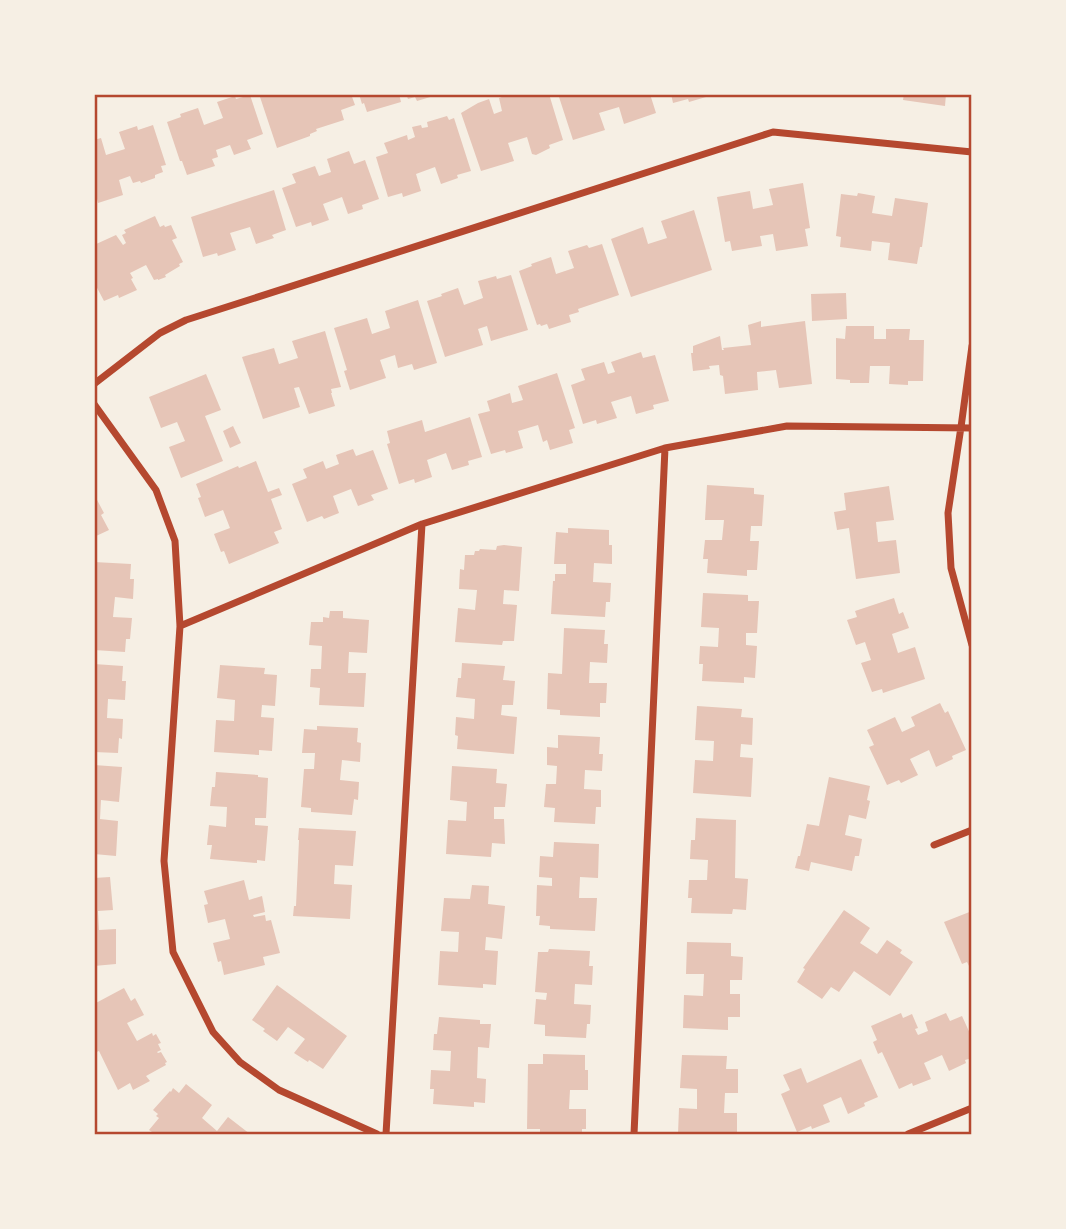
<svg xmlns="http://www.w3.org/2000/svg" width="1066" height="1229" font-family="'Varela Round',sans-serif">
<rect width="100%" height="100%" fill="#f6efe4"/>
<!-- building -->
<path fill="#e6c5b7" d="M259,94H294L295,96L300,94H351L355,105L341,110L344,120L316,129L317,131L310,134V136L277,148Z
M359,94H399L401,102L367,112L364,103L362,104Z
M406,94H437V95L417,101L415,97L408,99Z
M510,94H549L563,140L549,145L550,148L536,155L532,154L527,137L508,143L514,161L481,171L461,113L478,103L489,99L494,114L502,111L499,98Z
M563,94H650L656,113L624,124L619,107L599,113L605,130L573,140L559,97L563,96Z
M671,94H705L706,97L689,102L688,99L673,103Z
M904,94H946L945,106L903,100Z
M250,95L263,134L247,140L251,149L234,155L230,145L216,150L218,157L212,159L215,166L187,175L182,161H180L167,122L181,117L180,114L198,108L204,125L223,118L217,102L235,96L236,99Z
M447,116L449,120L454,118L471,171L457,175L458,178L441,184L435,167L416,174L421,191L403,197L402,193L388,197L376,157L388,153L384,143L407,135L408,140L415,137L412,127L421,125L422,128L428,127L427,122Z
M153,125L166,165L161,166L163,172L155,175V178L141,183L140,181L133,183L130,176L119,180L123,195L98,203L96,195L94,196V140L101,138L106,155L125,149L119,132L137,126L138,130Z
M349,151L354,164L365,160L379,199L362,205L363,209L348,214L342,197L323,204L329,220L312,226L311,222L296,227L282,188L296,183L292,174L315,166L319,176L331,172L327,159Z
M803,183L810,228L805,229L808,246L776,251L773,234L760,236L762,246L732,251L730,241L725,242L717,197L750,191L753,209L773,205L769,189Z
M274,190L286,230L272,235L274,238L256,244L250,227L230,233L236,250L218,256L217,253L203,257L191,217Z
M858,193L875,196L872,213L892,216L895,198L928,203L922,247H920L917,264L888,260L890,243L872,241L871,251L840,247L841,237L836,236L841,194L857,196Z
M694,210L712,270L631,297L611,239L643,227L648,244L667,238L661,221Z
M155,216L160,227L164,225L165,227L171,225L177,238L172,240L183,262L179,264L180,266L165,275L166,277L158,280V279L154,280L146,265L130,273L133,278L131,279L137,290L119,298L118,295L104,301L94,282V245L116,235L123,245L126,243L122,235L126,233L124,230Z
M602,244L619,295L578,309L579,312L569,315L571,322L549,329L547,324L541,326L540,324L537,325L519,271L532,266L531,264L551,257L556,274L574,268L568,251L587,245L589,248Z
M511,275L528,330L491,341L487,326L478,329L483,345L445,357L427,301L442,296L441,294L458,288L464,305L483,298L478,281L496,276L497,279Z
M846,293L847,319L812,321L811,294Z
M418,300L437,363L414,370L412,364L398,368L395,355L380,360L386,378L350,390L344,371L347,370L334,328L367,318L372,334L390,328L385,311Z
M761,321V327L805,321L812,384L779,388L776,370L757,372L758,390L725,394L723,376L720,375L719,365L709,366L710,369L693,371L691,353H693V346L720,336L722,350H724L723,348L751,345L748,325Z
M846,326H874V339H886V329H910L909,340H924L923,381H908V385L889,384L890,366H870L869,383H850V380L836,379V338L845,339Z
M325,331L341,387L331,389L332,393H331L335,406L309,414L299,387L294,388L300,407L263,419L242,357L274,348L279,364L298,358L292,341Z
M641,352L643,358L655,355L669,401L653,405L654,409L636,414L631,396L611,402L617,418L597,424L596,420L583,424L571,385L585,380L581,369L604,362L608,374L615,372L611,362Z
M557,373L575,428L569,430L573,443L550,450L547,440L543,442L538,425L518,431L523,448L506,453L505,450L491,454L478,414L490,411L487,401L510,393L512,403L523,400L518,386Z
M206,374L221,410L205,416L223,461L181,478L169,447L185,441L177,422L161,428L149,397Z
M470,417L482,457L468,461L469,465L452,470L446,453L427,460L432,477L415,483L414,479L399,484L387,444L390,443L387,431L422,420L425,432Z
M233,426L241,443L230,448L223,431Z
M353,449L356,456L373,450L388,489L371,495L374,500L358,506L351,489L333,496L339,513L324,519L322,516L307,522L292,484L307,478L303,469L323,461L326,469L339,464L336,455Z
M256,461L268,492L279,488L282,495L271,499L282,529L274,532L279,543L229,564L224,551L221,552L214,534L230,528L223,510L205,517L198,498L201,497L196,484L238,466L239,468Z
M707,485L754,488V494L764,495L762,526H751L750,541H759L757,570H747V576L707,573L708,559H703L705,540H722L724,520H705Z
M889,486L894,520L876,522L878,542L896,540L900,573L856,579L849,528L837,530L834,512L846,510L844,493Z
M96,498L104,513L101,515L109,530L94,537V499Z
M568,528L609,530V545H612V564L594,563L593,582L611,583L610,602H606L605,617L551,614L553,581H555V574H566V564H554L556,532L568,533Z
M504,545L522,547L519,591L504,590L503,604L517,605L514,641H503L502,645L455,642L458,608L475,610L477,590L459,589L460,569L464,570L465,555H474L475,551H479L480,549L496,550L497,546Z
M94,562L131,564L130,579H134L133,599L115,597L113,617L132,618L130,639H126L125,652L94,650Z
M703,593L748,595V601H759L757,633H746V645L757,646L755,678L744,677V683L702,681L703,664H699L700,646L718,647L719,628L701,627Z
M894,598L899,614L903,612L909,628L892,634L898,653L915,647L925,679L883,693L882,689L872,692L861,663L871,660L865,642L856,645L847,620L857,617L855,611Z
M330,611H343V618L369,620L367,653L349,652L348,673H366L364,707L319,705L320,688L310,687L311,669H321L322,646L309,645L311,622H323V617L329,618Z
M564,628L605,630L604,644H608L607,663L590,662L589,683H607L606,703H600V717L560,715V710L547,709L548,673L562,674Z
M462,663L505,666L503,680L515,681L513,705H502L501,715L517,717L514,754L457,749L458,736L455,735L456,717L474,719L475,699L456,697L458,678H461Z
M94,664L123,666L122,681H126L125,700L108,699L107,718L123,719L122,739L119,738L118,753L94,752Z
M220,665L265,668L264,674L277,675L275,706L262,705L261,717L274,718L272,751L259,750V755L214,752L216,720L234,721L235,700L217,698Z
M940,703L945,713L948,711L966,750L952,756L953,759L936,767L929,750L910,759L918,775L901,783L899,780L887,785L869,747L874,745L867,730L895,717L902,732L915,726L911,717Z
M697,706L742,709L741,717L753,718L752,745L741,744L740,757L753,758L751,797L693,793L695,760L713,761L714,741L695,740Z
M317,726L358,728L357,742L361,743L360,762L342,760L340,780L359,782L358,800L354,799L352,815L311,812V808L301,807L304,769H314L315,753H302L304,729L317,730Z
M558,735L600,737L599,754H603L602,771L585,770L584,789L601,790V807H596L595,824L554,822L555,808L544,807L546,784H556L557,766L547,765V747L558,748Z
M94,765L122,767L119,802L101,800L100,819L118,821L116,856L94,854Z
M452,766L497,769L496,783L507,784L505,807H494V819H504L505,844L492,843L491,857L446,854L448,820L466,821L467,802L450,800Z
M216,772L258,775V777L268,778L266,818H255V825L268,826L265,861L257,860V863L210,859L212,845H207L209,825L226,827L227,807L210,806L212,787H215Z
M829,777L870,786L867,800L870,801L866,819L849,815L845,835L862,839L859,856H855L852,871L811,862L809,871L795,868L798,856H800L807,824L819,826Z
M696,818L736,820L735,878L748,879L746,910L733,909L732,914L691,913L692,898H688L689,880H707L708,860L690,859L691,840H695Z
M299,828L356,831L353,866L335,865L334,884L352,885L350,919L293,916L294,906H296L299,840H298Z
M554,842L599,844L598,878L580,877L579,898H597L595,931L550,929V926L539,925L540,916H536L537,885L552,886V878L539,877L540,856L553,857Z
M110,877L113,910L98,911L99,930L116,929V964L94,966V878Z
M244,880L249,900L262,896L265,912L253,915L254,917L265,915L266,921L271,920L280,953L263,957L265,965L224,975L221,961L218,962L213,943L230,939L225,919L208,923L204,905L208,904L204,891Z
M472,885L489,886L488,904L505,906L502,939L486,937L485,950L498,951L496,985L483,984V988L438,985L440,951L458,952L459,932L441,931L444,898L470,899Z
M844,910L870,928L860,943L877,954L887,940L902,950L900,953L913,962L890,996L854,971L839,992L831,987L822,999L797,982L805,969L803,968Z
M972,911V972L967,962L962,964L944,922Z
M687,942L731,943V956L743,957L742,980H730V994H740V1017H728V1030L683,1028L684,995L703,996L704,974H686Z
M549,949L590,951L589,966H593L592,985L575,984L574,1004L591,1005L590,1024H587L586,1038L545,1036V1025L534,1024L536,999L546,1000L547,993L535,992L538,952H548Z
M277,985L347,1036L323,1069L309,1060L308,1062L294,1053L305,1039L288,1027L277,1041L263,1031L265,1029L252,1020Z
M124,988L131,1001L135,998L144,1015L127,1023L137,1041L152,1033L153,1036L156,1034L161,1043L158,1044L161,1050L157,1052L158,1053L161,1052L167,1062L165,1063L166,1065L146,1076L150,1081L133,1090L130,1083L118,1090L99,1051L94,1053V1004Z
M901,1013L903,1018L912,1014L918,1028L915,1029L918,1035L928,1031L925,1022L946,1013L950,1021L962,1016L972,1038V1058L965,1060L966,1063L949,1071L942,1055L924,1063L931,1079L913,1086L912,1083L899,1089L882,1052L878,1054L873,1042L877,1040L871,1026Z
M439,1017L480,1020V1024H491L489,1048L478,1047L477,1078L486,1079L485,1103L474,1102V1107L433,1104L434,1089H430L431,1070L450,1071L451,1051L433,1050L434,1034H437Z
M543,1054L585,1055V1070H588V1090H570L569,1109H586V1129H582V1134H540V1129H527L528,1064H543Z
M682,1055L727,1056L726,1069H738V1093H725L724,1113H737V1134H678L679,1108L697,1109V1089L680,1088Z
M861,1059L878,1097L864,1103L865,1106L848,1114L841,1097L823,1105L830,1122L812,1129L811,1126L797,1132L781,1094L790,1090L783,1075L801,1068L807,1083Z
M186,1084L212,1105L202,1118L217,1131L228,1117L250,1134H155L149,1130L159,1118L156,1116L158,1114L153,1110L170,1091L171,1092L173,1088L179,1093Z"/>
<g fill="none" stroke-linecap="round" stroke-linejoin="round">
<!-- minor -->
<path stroke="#b5482f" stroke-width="7" d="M972,346L961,427L948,513L951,568L972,645
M94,384L160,333L186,320L773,132L972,152
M94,404L156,490L175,541L180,626L164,861L173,952L213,1032L240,1062L279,1090L377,1134
M180,626L422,524L665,448L787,426L972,428
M934,845L972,830
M386,1134L422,524
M634,1134L665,448
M908,1134L972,1108"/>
</g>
<!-- border -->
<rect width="1066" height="1229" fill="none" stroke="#f6efe4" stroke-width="192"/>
<rect x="96" y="96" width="874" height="1037" fill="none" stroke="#b5482f" stroke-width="2.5"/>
</svg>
